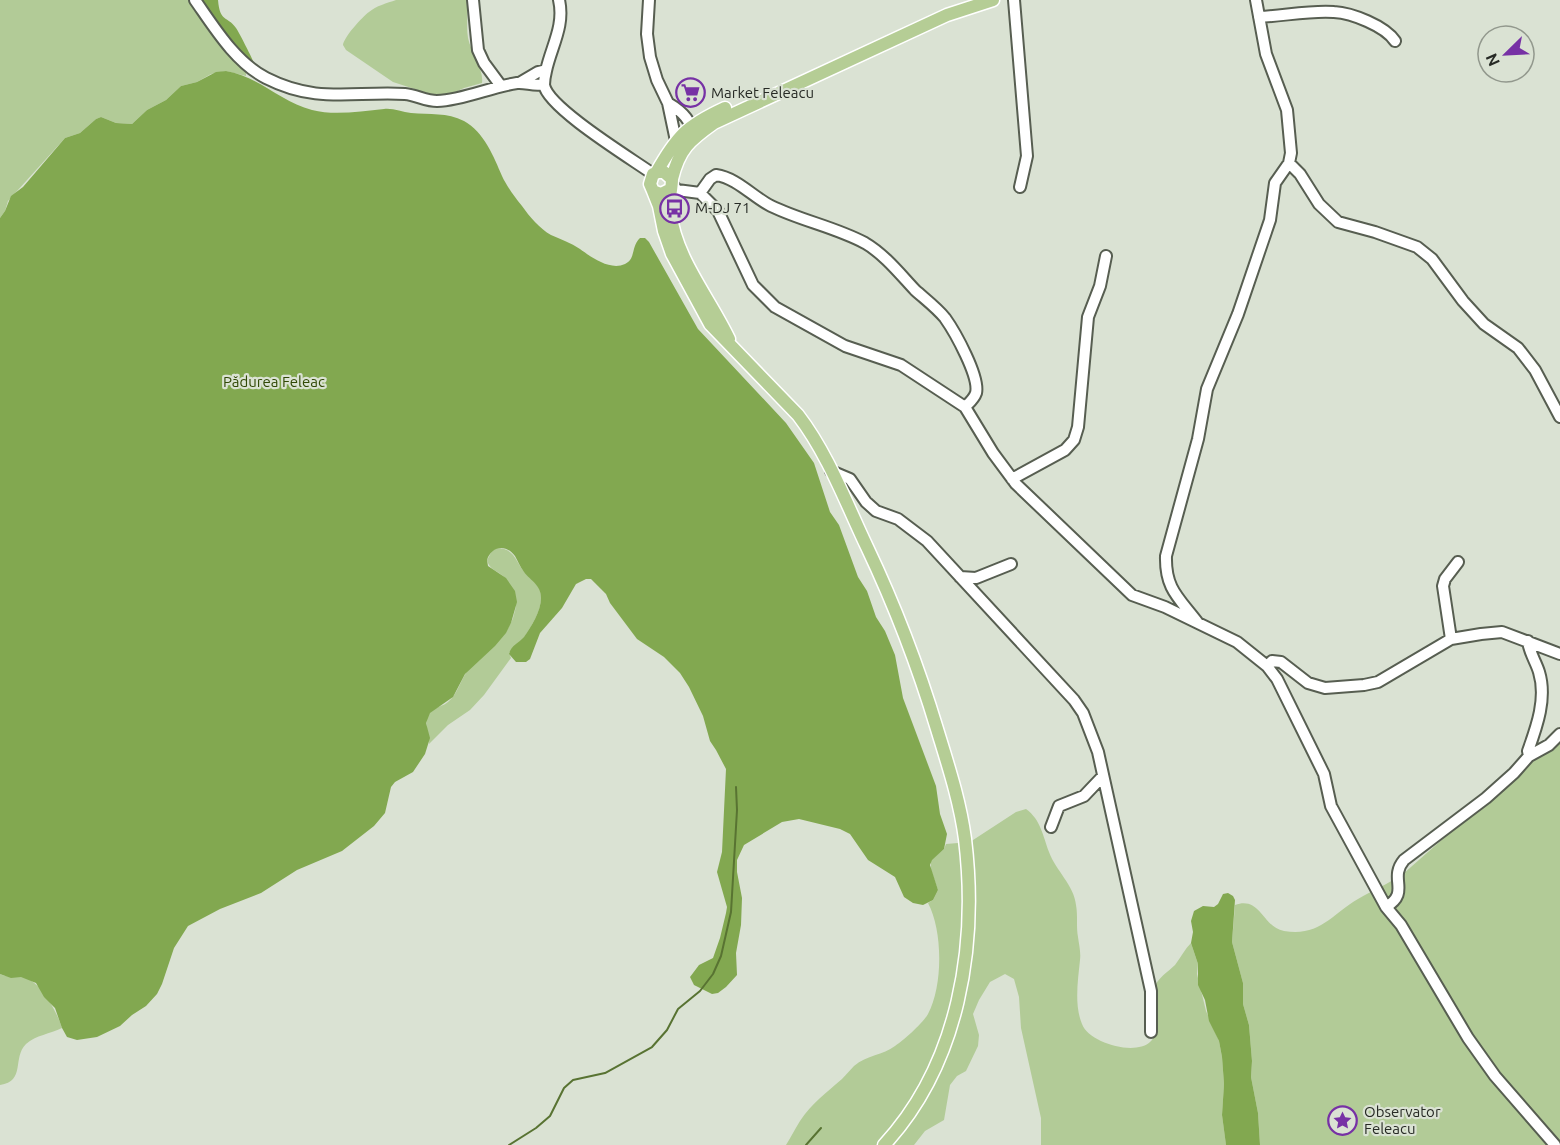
<svg xmlns="http://www.w3.org/2000/svg" width="1560" height="1145" font-family="Ubuntu,sans-serif">
<rect width="100%" height="100%" fill="#dae2d3"/>
<!-- green -->
<path fill="#b2cb97" d="M0,0H191L195,10L246,64V76L226,71L211,74L197,82L181,86L166,100L147,110L132,124L116,123L101,117L96,119L80,133L65,138L8,201L5,211L0,218Z
M396,0H468C468,13 466,26 468,38C471,53 484,69 482,83L464,88L449,95H433L393,82L346,50L343,45C344,37 362,17 369,12C376,6 387,3 396,0Z
M496,548C510,548 514,555 520,566C525,575 534,579 539,588C546,604 533,623 525,636C520,643 514,646 509,653L511,658L484,695L470,710L448,725L429,744C430,734 424,726 427,717C432,706 442,708 449,701C457,694 460,682 466,673C480,653 504,643 513,618C514,613 516,609 516,604C516,597 508,580 503,576C496,570 489,569 487,560L492,551Z
M1560,740V1145H1260L1258,1113L1251,1077L1252,1061L1249,1025L1243,1004V983L1232,942L1235,905C1261,896 1262,927 1284,931C1320,937 1332,914 1358,899C1373,890 1388,884 1403,874L1528,764L1545,753Z
M1026,809C1041,820 1043,836 1049,852C1056,871 1074,885 1076,905C1078,916 1076,927 1078,937C1079,945 1081,952 1080,960C1078,980 1074,1005 1082,1024C1089,1043 1135,1056 1150,1042C1163,1030 1150,1004 1154,989C1157,978 1168,972 1175,965C1181,957 1185,949 1191,943L1198,964L1197,974L1206,1011L1219,1041L1222,1057L1224,1084L1222,1115L1226,1145H1041V1118L1021,1028L1019,997L1014,979L1005,974L990,982L979,1000L973,1014L979,1035L978,1046L966,1071L957,1076L950,1085L944,1120L925,1131L914,1145H786C791,1137 795,1129 800,1121C812,1103 826,1093 842,1079C846,1075 850,1070 854,1066C867,1055 883,1055 895,1046C904,1040 923,1023 928,1014C943,986 943,931 928,903L933,900L938,890L931,870V860L944,849L946,844L970,842L1016,812Z
M0,974C8,978 15,975 23,977C41,981 57,1012 62,1028C50,1034 36,1035 26,1044C12,1058 26,1081 0,1085Z"/>
<!-- forest -->
<path fill="#82a850" d="M191,0H218C220,23 227,15 236,28C239,32 253,60 254,63L251,64L198,15Z
M226,71C258,76 281,102 312,110C335,116 361,111 384,109C393,108 402,112 411,113C430,115 447,112 464,121C484,132 494,157 502,176C506,185 516,199 522,206C529,216 540,229 551,235C560,239 571,243 580,249C591,257 610,271 625,264C636,259 631,246 640,238H645L649,242L698,329L786,423L814,463L830,512L839,525L858,577L867,591L876,617L885,631L895,655L903,698L936,786L940,814L947,834L944,849L932,860L930,865L938,890L933,900L923,905L913,903L904,897L895,877L868,860L850,834L840,829L799,819L782,822L744,845L737,860V872L742,898L741,925L736,953L737,975L726,987L718,993L712,994L694,985L690,977L699,965L713,958L720,938L726,913L727,907L717,872L722,852L726,769L716,750L710,741L703,716L689,687L680,673L664,657L637,639L610,603L606,594L591,579H586L576,584L562,608L540,633L530,659L526,662H516L509,654C511,645 519,643 524,637C531,627 541,611 541,598C541,585 531,581 524,572C520,567 518,561 515,556C505,543 491,547 487,560L488,566L506,578L515,591L517,602L511,623L506,633L495,646L465,674L453,697L430,713L426,723L430,738L425,754L413,772L395,782L391,787L385,813L374,826L342,851L297,870L261,893L220,909L188,926L174,948L162,984L157,994L146,1006L132,1015L120,1026L97,1037L77,1040L67,1037L62,1028L55,1008L44,997L36,983L21,977L11,978L0,974V218L5,211L11,196L23,187L65,138L80,133L96,119L101,117L116,123L132,124L147,110L166,100L181,86L197,82L216,72Z
M1228,893L1233,896L1235,900L1232,942L1243,983V1004L1249,1025L1252,1061L1251,1077L1258,1113L1260,1145H1226L1222,1115L1224,1084L1222,1057L1219,1041L1209,1021L1205,1000L1198,985V964L1191,943L1193,932L1191,921L1194,911L1203,906L1214,907L1218,904L1223,894Z"/>
<g fill="none" stroke-linecap="round" stroke-linejoin="round">
<!-- stream -->
<path stroke="#587332" stroke-width="2" d="M509,1145L536,1128L550,1116L564,1088L573,1080L605,1073L652,1047L667,1030L678,1009L700,991L713,974L721,956L731,912L737,810L736,787
M806,1145L821,1128"/>
<defs>
<path id="minor" d="M195,0C214,27 235,62 266,78C317,104 352,91 405,94C416,95 426,101 437,101C464,100 490,87 517,83C526,82 535,87 544,84
M473,0L478,50L484,63L501,86
M559,0C565,26 551,47 546,71C545,75 544,81 544,85C548,108 632,159 653,174
M649,0L647,34L650,57L657,80L668,103L676,141
M1014,0L1027,156L1020,187
M1259,17C1283,16 1311,10 1334,12C1352,13 1385,26 1395,41
M521,82L538,72L546,70
M668,103C680,110 692,120 692,134
M1289,163L1300,174L1319,204L1338,222L1375,232L1417,247L1432,259L1463,301L1484,324L1518,348L1535,370L1560,417
M672,184L677,190L700,193L718,211L753,285L775,307L845,346L901,365L965,407L993,453L1016,484L1132,595L1165,607L1237,642L1267,666L1277,679L1324,774L1331,806L1386,907L1401,925L1468,1038L1495,1076L1555,1145
M700,193L710,179L716,175C737,178 753,197 771,206C802,221 835,227 865,243C884,254 900,274 915,290C925,299 937,308 945,318C955,332 980,377 976,393C974,399 969,403 965,407
M831,471L850,479L866,502L876,511L898,519L927,541L1074,700L1083,713L1098,752L1151,991V1032
M1012,479L1065,450L1074,440L1078,427L1088,317L1100,286L1106,256
M960,577L976,578L1011,564
M1198,623C1179,598 1165,589 1166,556L1198,439L1207,389L1238,314L1270,220L1275,183L1289,163L1291,153L1287,110L1266,54L1256,0
M1451,639L1443,586L1445,579L1458,562
M1528,641C1529,652 1536,662 1539,672C1547,698 1537,726 1528,751L1529,756
M1267,666L1272,661L1281,662L1308,683L1325,688L1364,685L1378,682L1451,639L1481,634L1502,632L1560,654
M1051,827L1059,806L1084,796L1103,776
M1386,907C1411,892 1388,879 1404,860L1486,798L1514,773L1529,756L1549,745L1560,734"/>
<path id="major" d="M656,173C677,136 686,126 725,108
M672,179C679,149 690,140 714,123L947,15L993,0
M669,190L661,194L653,191L650,184L653,174L658,172H664L672,179C672,190 668,200 670,212C676,259 709,297 729,339
M653,191L659,206L664,231L672,254L710,324L798,415C828,454 846,503 867,547C895,606 918,666 937,729C948,765 960,801 965,839C978,946 959,1064 884,1145"/>
</defs>
<!-- minor casing -->
<use href="#minor" stroke="#575e51" stroke-width="14"/>
<!-- major casing -->
<use href="#major" stroke="#fff" stroke-width="15"/>
<!-- minor -->
<use href="#minor" stroke="#fff" stroke-width="10"/>
<!-- major -->
<use href="#major" stroke="#b5cd95" stroke-width="12"/>
</g>
<!-- icons -->
<defs>
<symbol id="supermarket-ring" viewBox="-11 -11 22 22"><circle r="9.5" fill="#dae2d3" stroke="#7731a5" stroke-width="1.5"/><path d="M-6-5.5h2.5l.6 2H6L4.5 2H-2.5L-4.4-4H-6ZM-1.5 3.2a1.3 1.3 0 1 0 .1 0ZM3 3.2a1.3 1.3 0 1 0 .1 0Z" fill="#7731a5"/></symbol>
<symbol id="bus-ring" viewBox="-11 -11 22 22"><circle r="9.5" fill="#dae2d3" stroke="#7731a5" stroke-width="1.5"/><path d="M-5-6H5V4H4V6H2V4H-2V6H-4V4H-5ZM-3.5-4V0h7V-4ZM-3.5 1.2v1.5H-2V1.2ZM2 1.2v1.5H3.5V1.2Z" fill="#7731a5"/></symbol>
<symbol id="sight-ring" viewBox="-11 -11 22 22"><circle r="9.5" fill="#dae2d3" stroke="#7731a5" stroke-width="1.5"/><path d="M0-6L1.8-2.2L6-1.7L2.9 1.2L3.7 5.4L0 3.3L-3.7 5.4L-2.9 1.2L-6-1.7L-1.8-2.2Z" fill="#7731a5"/></symbol>
</defs>
<g fill-rule="evenodd">
<use href="#supermarket-ring" x="674" y="76" width="33" height="33"/>
<use href="#bus-ring" x="658" y="192" width="33" height="33"/>
<use href="#sight-ring" x="1326" y="1104" width="33" height="33"/>
</g>
<g text-anchor="middle" stroke-width="4.5" stroke-linejoin="round" paint-order="stroke">
<!-- poi labels -->
<g font-size="15" fill="#272a25" stroke="#dae2d3" text-anchor="start">
<text x="711" y="98">Market Feleacu</text>
<text x="695" y="213">M-DJ 71</text>
<text x="1364" y="1117">Observator<tspan x="1364" dy="17">Feleacu</tspan></text>
</g>
<!-- park labels -->
<g font-size="15" fill="#314906" stroke="#dae2d3">
<text x="274" y="387">Pădurea Feleac</text>
</g>
</g>
<!-- north arrow -->
<g transform="translate(1506 54) rotate(246)"><circle r="28" fill="#dae2d3" stroke="#92988d" stroke-width="1.5"/>
<path d="M0-4.5L10 22L0 15L-10 22Z" fill="#7731a5"/>
<text y="-9" font-size="16" font-weight="bold" text-anchor="middle" fill="#272a25">N</text>
</g>
</svg>
